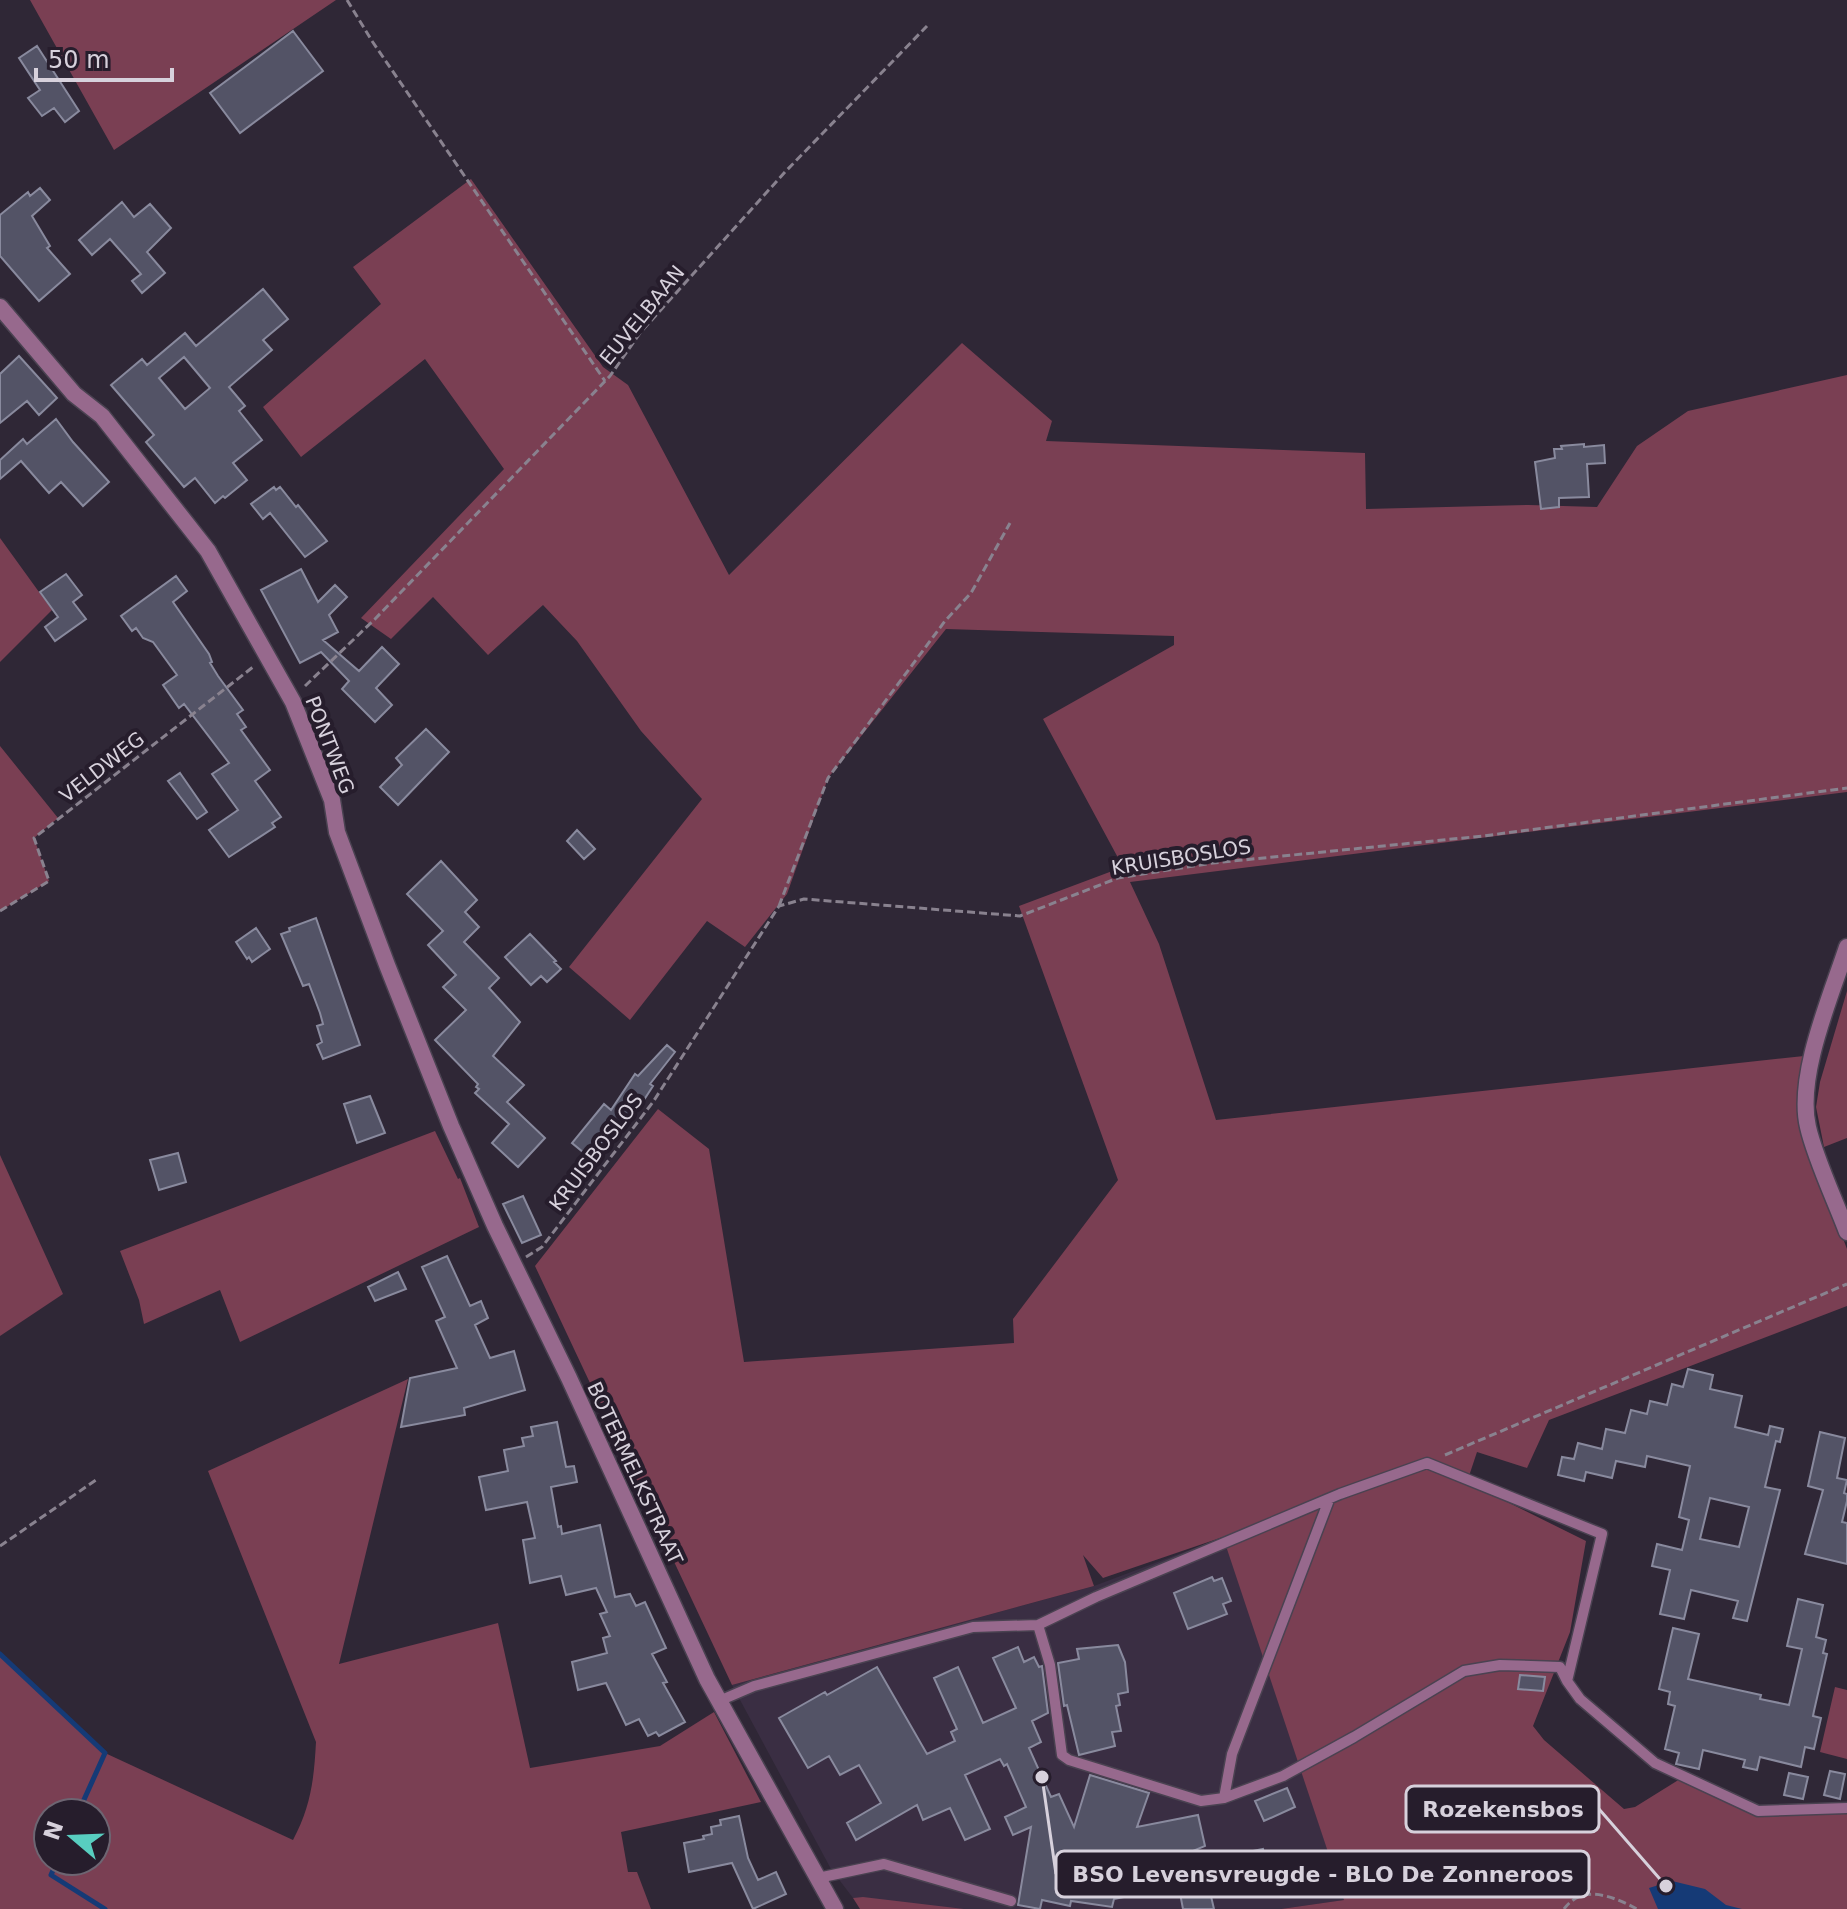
<svg xmlns="http://www.w3.org/2000/svg" width="1847" height="1909" font-family="'DejaVu Sans',sans-serif">
<rect width="100%" height="100%" fill="#2f2736"/>
<!-- built -->
<path fill="#3a2e43" d="M1224,1537L1345,1900L1281,1909H929L853,1898L831,1869L732,1685L1094,1586Z"/>
<!-- green -->
<path fill="#7a3f53" fill-rule="evenodd" d="M30,0H336L114,150Z
M471,179L603,367L628,385L729,575L962,343L1052,421L1046,441L1365,453L1366,509L1529,505L1597,507L1637,446L1688,411L1847,375V792L1130,882L1159,944L1216,1120L1804,1056L1801,1128L1847,1249V1306L1549,1420L1527,1468L1477,1452L1467,1482L1586,1541L1570,1632L1533,1726L1544,1740L1624,1809L1635,1807L1680,1779L1766,1817L1847,1811V1909H1281L1344,1900L1223,1537L1103,1578L1083,1555L1094,1586L732,1685L535,1266L658,1109L709,1149L744,1362L1014,1343L1013,1319L1118,1180L1019,906L1123,867L1043,719L1174,645V636L946,629L828,778L787,894L745,947L707,921L630,1020L569,967L702,799L641,731L577,641L543,605L488,655L433,597L391,639L361,618L504,469L425,359L301,457L263,407L381,304L353,267Z
M0,538L52,610L0,662Z
M0,746L58,818L34,838L49,881L0,911Z
M1847,991V1138L1824,1147L1816,1107L1820,1082Z
M435,1131L458,1179L460,1178L479,1227L240,1342L220,1290L144,1324L139,1300L120,1251Z
M0,1155L63,1294L0,1336Z
M408,1379L339,1664L498,1623L530,1768L660,1746L714,1712L761,1802L621,1832L628,1872H637L651,1909H0V1654L105,1753L293,1840C311,1806 314,1779 316,1742L208,1471ZM48,1813H96V1861H48Z
M1835,1687L1847,1690V1759L1820,1752Z
M863,1897L964,1909H860L853,1898Z"/>
<!-- water -->
<path fill="#153a76" d="M1672,1881L1705,1889L1726,1905L1742,1909H1658L1649,1888Z"/>
<g fill="none" stroke-linecap="round" stroke-linejoin="round">
<!-- stream -->
<path stroke="#153a76" stroke-width="5" d="M0,1654L105,1753L78,1813
M57,1861L51,1875L105,1909"/>
</g>
<!-- building -->
<path fill="#535366" stroke="#898a9e" stroke-width="2" fill-rule="evenodd" d="M293,31L323,71L240,133L210,93Z
M37,46L79,111L65,122L54,108L42,116L28,98L40,90L19,58Z
M40,188L50,200L32,216L50,246L47,248L70,274L39,301L0,256V215L28,192L30,196Z
M122,202L134,217L150,204L171,228L147,252L165,273L142,293L132,281L141,274L110,239L92,255L79,240Z
M263,289L288,319L263,340L272,350L229,387L245,406L239,411L262,440L233,463L247,480L225,498L223,496L215,503L195,478L184,487L146,442L154,435L111,385L142,359L147,365L185,333L196,346ZM184,357L210,388L185,409L159,378Z
M19,356L57,398L39,415L27,401L0,423V374Z
M56,419L73,442L109,482L83,506L61,482L49,493L21,461L0,479V460L23,439L27,444Z
M1584,444V447L1604,445L1605,463L1587,464L1589,497L1559,498V507L1541,509L1535,462L1555,458L1554,449H1562L1561,446Z
M274,487L276,490L280,487L296,507L298,505L327,541L305,557L270,513L263,519L251,504Z
M301,569L318,602L335,585L347,597L329,615L338,632L323,640L359,671L382,647L399,664L376,688L392,705L375,722L342,689L349,681L321,652L300,663L261,590Z
M66,574L82,595L73,602L86,619L55,641L45,627L58,617L40,592Z
M176,576L187,591L173,602L209,654L212,662L210,663L218,676L243,710L237,714L246,727L241,730L270,770L255,781L281,817L272,823L275,827L229,857L209,830L238,810L212,774L229,763L184,704L179,708L163,685L177,675L153,642L143,638L136,628L132,631L121,616Z
M426,729L449,752L398,805L380,787L402,765L396,758Z
M180,773L207,812L197,819L168,781Z
M577,830L595,849L584,859L567,841Z
M441,861L477,900L465,912L479,927L464,942L499,978L489,988L520,1022L493,1056L524,1085L507,1102L545,1138L518,1167L492,1143L509,1124L475,1093L479,1089L476,1087L478,1084L435,1040L466,1010L443,987L456,975L428,945L443,931L407,894Z
M316,918L360,1045L323,1059L317,1045L322,1042L317,1026L323,1024L320,1013L309,984L303,986L281,934L290,931L289,928Z
M256,928L270,949L252,962L249,957L247,959L236,942Z
M530,934L556,961L554,962L561,969L547,982L541,976L531,985L505,957Z
M667,1045L675,1052L650,1084L653,1086L627,1126L617,1138L610,1132L589,1157L572,1143L604,1104L611,1110L635,1074L638,1076Z
M370,1096L385,1133L357,1143L344,1104Z
M178,1153L186,1182L159,1190L150,1160Z
M523,1196L541,1235L522,1243L503,1204Z
M447,1256L470,1306L481,1301L488,1318L475,1325L490,1358L514,1351L525,1390L464,1408L465,1415L401,1427L410,1378L457,1368L436,1321L445,1317L422,1267Z
M398,1272L406,1289L375,1301L368,1287Z
M1688,1369L1713,1375L1710,1389L1742,1396L1735,1427L1768,1435L1770,1426L1783,1429L1780,1442L1776,1441L1765,1487L1780,1490L1747,1621L1733,1618L1738,1601L1691,1590L1684,1619L1660,1614L1670,1570L1652,1566L1657,1544L1682,1550L1689,1520L1679,1517L1690,1466L1647,1456L1645,1467L1616,1461L1612,1478L1586,1472L1584,1481L1558,1475L1562,1457L1574,1459L1578,1443L1602,1449L1606,1429L1625,1433L1631,1410L1647,1414L1650,1401L1667,1405L1672,1384L1683,1387ZM1710,1498L1749,1507L1739,1547L1700,1539Z
M557,1422L566,1467L574,1466L577,1482L551,1487L558,1527L561,1526L562,1534L600,1525L615,1597L630,1594L636,1606L645,1602L666,1648L652,1654L667,1682L663,1683L685,1722L659,1736L656,1732L648,1736L639,1719L626,1725L606,1683L578,1690L572,1662L607,1653L603,1638L610,1636L600,1614L607,1612L596,1588L566,1595L561,1576L530,1583L523,1540L535,1538L527,1502L486,1510L479,1477L508,1471L504,1450L524,1446L522,1438L533,1436L531,1427Z
M1820,1432L1845,1438L1837,1478L1847,1480L1844,1493L1847,1494V1501L1842,1522L1847,1523V1564L1805,1554L1823,1490L1808,1486Z
M1212,1577L1214,1581L1222,1578L1231,1601L1223,1604L1227,1614L1188,1629L1174,1593Z
M1798,1599L1823,1605L1816,1637L1826,1640L1823,1653L1827,1654L1814,1711L1813,1716L1821,1718L1814,1749L1805,1747L1801,1767L1760,1757L1757,1770L1743,1767L1745,1760L1703,1750L1699,1769L1676,1764L1679,1753L1665,1749L1675,1706L1668,1704L1670,1692L1659,1689L1673,1628L1699,1634L1688,1679L1761,1695L1760,1699L1789,1705L1802,1649L1787,1646Z
M1118,1645L1125,1662L1128,1692L1118,1694L1120,1705L1116,1706L1121,1731L1112,1732L1115,1746L1079,1755L1067,1705L1064,1706L1058,1663L1079,1659L1077,1649Z
M1018,1647L1024,1662L1034,1657L1039,1667L1042,1666L1048,1713L1032,1721L1041,1742L1029,1748L1051,1797L1059,1794L1074,1827L1090,1775L1149,1793L1137,1827L1198,1815L1205,1846L1174,1859L1172,1853H1169L1140,1860L1141,1865L1129,1868L1134,1895L1114,1899L1112,1907L1071,1901L1070,1906L1042,1900L1040,1909L1018,1905L1031,1827L1013,1835L1005,1817L1026,1807L1007,1764L1004,1766L1000,1759L965,1775L990,1829L965,1840L950,1808L923,1820L917,1805L856,1840L847,1823L881,1803L859,1765L840,1775L829,1756L808,1768L779,1718L825,1692L827,1695L877,1667L927,1754L955,1741L951,1732L957,1729L934,1678L958,1667L983,1723L1016,1708L993,1658Z
M1520,1675L1545,1677L1543,1691L1518,1689Z
M1830,1771L1845,1774L1840,1799L1824,1795Z
M1789,1773L1808,1777L1803,1799L1784,1795Z
M1287,1788L1295,1807L1264,1821L1255,1801Z
M739,1816L748,1858L758,1880L776,1872L786,1894L753,1909L732,1863L689,1872L684,1843L704,1839L703,1836L712,1834L711,1827L721,1825L720,1820Z
M1263,1849L1269,1878L1249,1882L1247,1870L1207,1879L1214,1909H1183L1175,1867Z"/>
<g fill="none" stroke-linecap="round" stroke-linejoin="round">
<defs>
<path id="lane" d="M1038,1625L1050,1665L1062,1755L1069,1760L1201,1801L1224,1798L1283,1776L1354,1737L1464,1671L1500,1665L1560,1667L1567,1681
M719,1701L754,1686L973,1627L1038,1625L1096,1597L1340,1494L1427,1463L1602,1534L1567,1681L1580,1699L1655,1763L1758,1811L1847,1808
M1224,1798L1232,1754L1329,1500
M818,1878L884,1864L1011,1901"/>
<path id="street" d="M0,307L74,394L102,416L208,551L293,702L332,800L337,832L387,965L451,1126L495,1226L569,1378L707,1679L835,1909
M1847,947C1831,996 1796,1076 1808,1127C1815,1158 1835,1200 1847,1232"/>
</defs>
<!-- lane casing -->
<use href="#lane" stroke="#4a4251" stroke-width="13"/>
<!-- street casing -->
<use href="#street" stroke="#4a4251" stroke-width="19"/>
<!-- path -->
<path stroke="#89828f" stroke-width="3" stroke-dasharray="8 4" stroke-linecap="butt" d="M347,0L372,41L605,381
M305,686L375,619L610,376L640,333L785,172L927,26
M779,906L828,778L945,621L971,593L1010,523
M0,911L49,881L34,838L253,667
M526,1257L542,1247L653,1102L779,906L804,899L1020,916L1118,878L1213,863L1483,836L1847,788
M1445,1455L1847,1284
M0,1546L96,1480
M1564,1909C1583,1883 1614,1897 1637,1909"/>
<!-- lane -->
<use href="#lane" stroke="#97698d" stroke-width="10"/>
<!-- street -->
<use href="#street" stroke="#97698d" stroke-width="16"/>
</g>
<g text-anchor="middle" stroke-width="8" stroke-linejoin="round" paint-order="stroke">
<!-- street labels -->
<g font-size="20" fill="#d7d1dc" stroke="#261d2c">
<text transform="translate(642 315) rotate(-51)" y="7">EUVELBAAN</text>
<text transform="translate(330 745) rotate(69)" y="7">PONTWEG</text>
<text transform="translate(102 767) rotate(-38)" y="7">VELDWEG</text>
<text transform="translate(1181 857) rotate(-9)" y="7">KRUISBOSLOS</text>
<text transform="translate(596 1152) rotate(-53)" y="7">KRUISBOSLOS</text>
<text transform="translate(635 1473) rotate(65)" y="7">BOTERMELKSTRAAT</text>
</g>
</g>
<!-- callouts -->
<path fill="none" stroke="#d7d1dc" stroke-width="3" d="M1666 1886L1599 1809M1042 1777L1056 1874"/>
<g fill="#d7d1dc" stroke="#261d2c" stroke-width="3">
<circle cx="1666" cy="1886" r="8"/>
<circle cx="1042" cy="1777" r="8"/>
</g>
<g fill="#261d2c" stroke="#d7d1dc" stroke-width="3">
<rect x="1406" y="1786" width="193" height="46" rx="8"/>
<rect x="1056" y="1851" width="533" height="46" rx="8"/>
</g>
<g font-size="22" text-anchor="middle" font-weight="bold" fill="#d7d1dc">
<text x="1503" y="1817">Rozekensbos</text>
<text x="1323" y="1882">BSO Levensvreugde - BLO De Zonneroos</text>
</g>
<!-- north arrow -->
<g transform="translate(72 1837) rotate(289)"><circle r="38" fill="#261d2c" stroke="#6d6572" stroke-width="2"/>
<path d="M0-6L14 30L0 20L-14 30Z" fill="#58cec0"/>
<text y="-12" font-size="22" font-weight="bold" text-anchor="middle" fill="#d7d1dc">N</text>
</g>
<!-- scale -->
<path d="M36 68v12h136v-12" fill="none" stroke="#d7d1dc" stroke-width="4"/>
<text x="48" y="68" font-size="24" fill="#d7d1dc" stroke="#261d2c" stroke-width="6" paint-order="stroke">50 m</text>
</svg>
